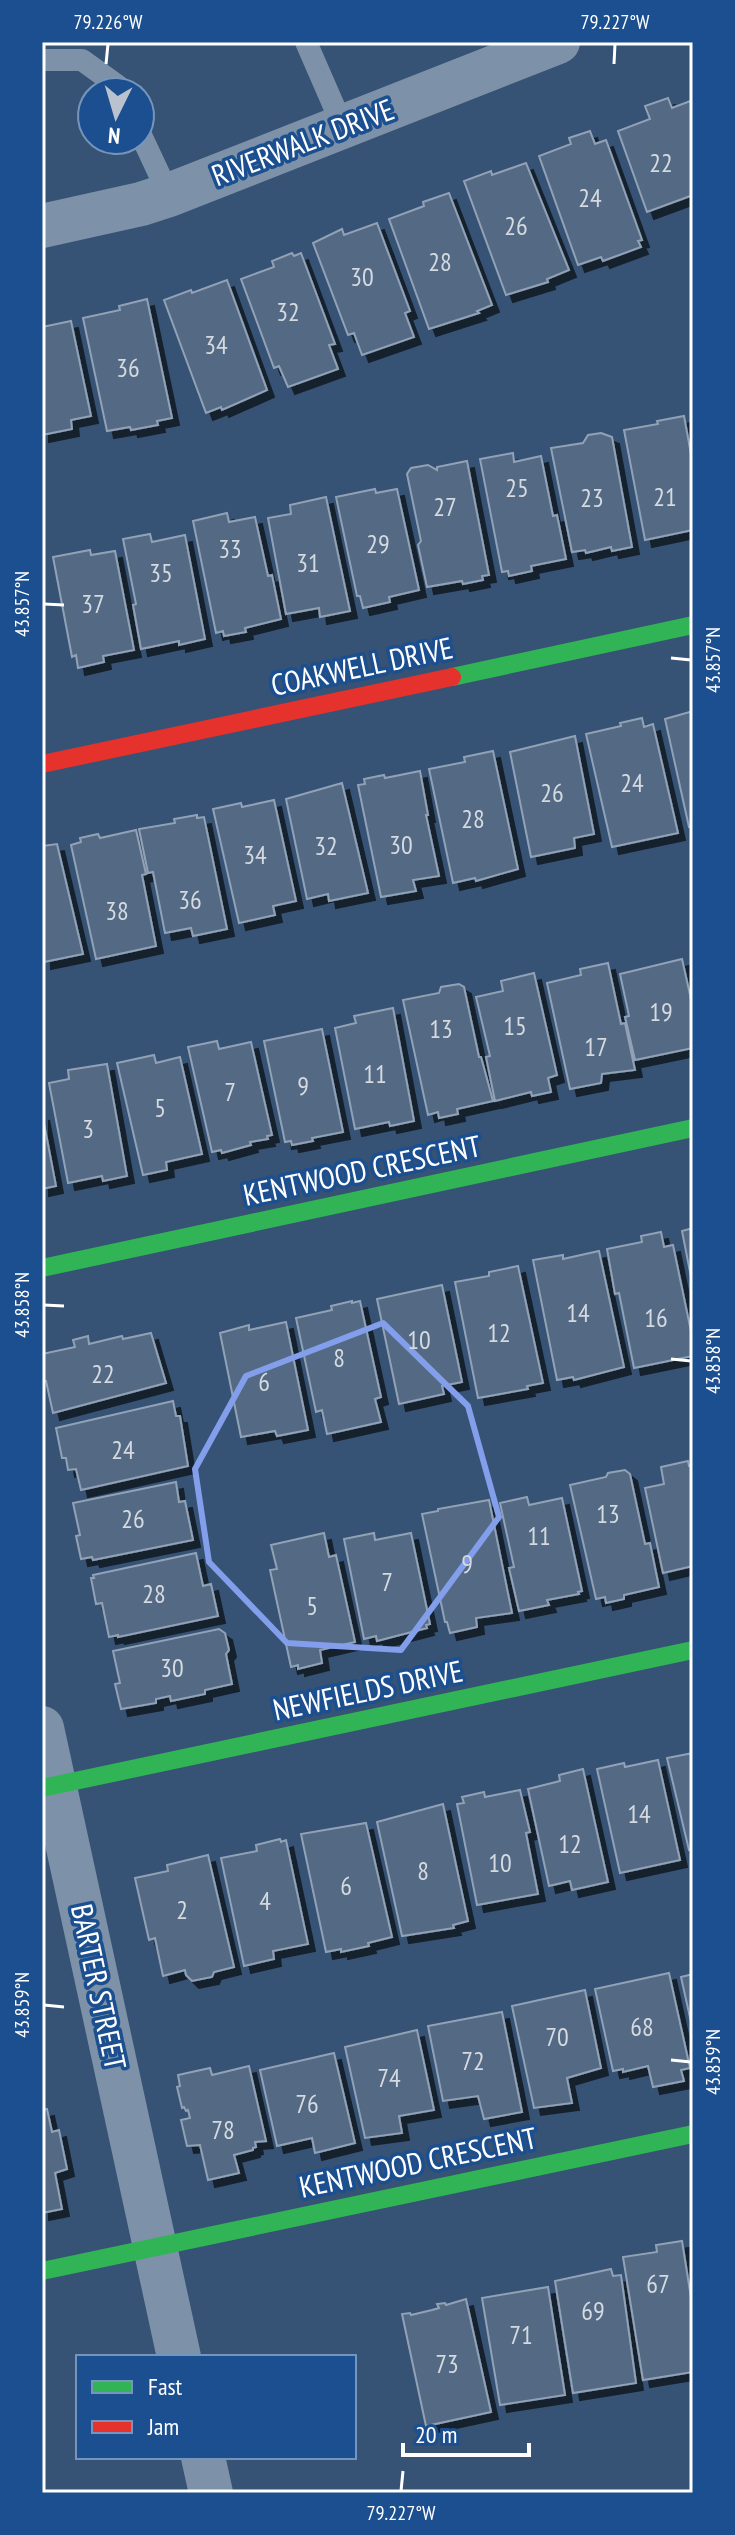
<svg xmlns="http://www.w3.org/2000/svg" width="735" height="2535" font-family="'PT Sans Narrow',sans-serif">
<defs>
<filter id="shadow"><feDropShadow dx="7" dy="7" stdDeviation="0" flood-color="#0009"/></filter>
</defs>
<rect width="100%" height="100%" fill="#365274"/>
<!-- building -->
<path fill="#526984" stroke="#92a2b6" stroke-width="2" filter="url(#shadow)" d="M668,98L672,108L693,100V195L647,212L618,131L650,119L645,106Z
M590,131L595,144L606,140L642,240L638,241L641,247L603,261L601,257L578,265L539,156L571,144L569,138Z
M526,163L569,270L547,279L548,282L506,295L464,181L491,171L492,175Z
M449,193L492,305L477,311L479,313L429,329L389,219L424,206L423,202Z
M377,223L410,311L405,313L414,337L362,355L354,333L348,335L313,243L342,229L344,235Z
M292,253L294,256L301,253L335,344L329,345L338,369L288,387L279,366L274,368L241,279L274,267L272,261Z
M227,280L267,390L222,410L221,407L206,413L164,300L191,290L192,293Z
M147,299L172,418L157,421L158,425L131,430L130,427L107,431L83,318L120,310L119,306Z
M71,321L91,416L71,420L72,429L42,435V327Z
M684,416L693,465V530L645,540L624,430L658,424L657,421Z
M601,433L612,437L632,547L612,551L611,547L586,553L585,550L572,552L551,448L583,443L588,435Z
M513,453L514,462L541,456L553,516L557,515L566,559L531,566L532,571L509,576L508,571L502,572L480,459Z
M467,461L489,575L482,576L483,580L463,584L462,581L427,587L418,545L421,541L407,474L411,468L428,465L437,470V467Z
M375,489L376,493L397,489L419,590L389,597L390,602L363,608L360,596H357L336,497Z
M326,497L350,611L320,617L319,608L286,614L268,518L291,514L290,505Z
M227,513L229,522L255,517L268,576L272,575L281,619L245,628L246,632L224,636L223,631L216,633L193,521Z
M150,534L152,542L185,535L205,639L179,645V641L141,649L133,605L136,604L123,539Z
M90,550L91,555L115,551L134,650L103,656L104,662L78,668L76,655L72,657L53,557Z
M693,711V826L689,827L665,719Z
M642,718L644,727L653,724L678,833L612,847L586,734L621,726L620,723Z
M575,736L594,834L574,838L575,848L531,857L510,752Z
M493,751L518,869L476,881L475,878L453,883L429,769L465,762L464,757Z
M420,771L428,815H426L439,876L413,880L416,891L381,897L358,785L365,784L364,779L384,775L385,778Z
M342,783L368,893L329,901L328,894L307,899L286,799Z
M274,800L296,901L273,906L275,915L239,923L213,809L241,803L242,807Z
M197,815V818L204,817L227,929L193,936L191,928L165,933L153,872L148,873L139,829L175,823L174,819Z
M136,830L146,874L142,875L156,946L96,959L71,845L81,842L80,838L98,834L100,838Z
M57,844L83,954L44,962L42,846Z
M682,959L693,1008V1048L635,1060L625,1017L629,1016L620,974Z
M608,963L621,1024L625,1023L635,1070L602,1074L601,1083L570,1089L547,983L581,975L580,969Z
M534,973L557,1075L548,1078L551,1092L532,1096L531,1092L495,1101L486,1057L490,1056L476,997L503,991L501,981Z
M459,984L464,987L479,1057H481L493,1101L457,1109L458,1114L439,1118L438,1112L428,1115L403,1000L439,993L441,987Z
M393,1008L414,1121L390,1126L389,1122L355,1129L335,1028L356,1023L354,1016Z
M322,1029L343,1132L312,1138L313,1141L292,1145L291,1141L285,1142L264,1041Z
M217,1041L219,1049L251,1042L272,1135L267,1136L268,1139L250,1142L251,1145L222,1153L221,1150L212,1152L188,1047Z
M154,1055L156,1063L180,1057L202,1154L166,1162L167,1170L143,1175L117,1063Z
M107,1064L127,1176L103,1181L102,1176L68,1183L49,1083L69,1079L68,1070Z
M42,1113L56,1186L42,1189Z
M693,1228V1287L682,1231Z
M661,1232L664,1247L673,1245L693,1341V1356L634,1368L619,1293L615,1294L607,1249L642,1242L641,1236Z
M599,1251L624,1367L574,1380L573,1377L557,1380L533,1260L563,1255V1259Z
M518,1266L543,1383L527,1386L528,1389L478,1398L455,1282L489,1276V1272Z
M442,1285L462,1382L442,1386L444,1394L399,1404L377,1299Z
M352,1301V1303L360,1301L381,1397L375,1399L381,1422L327,1434L322,1410L316,1412L296,1318L332,1310L331,1306Z
M286,1322L308,1430L277,1436L275,1431L241,1437L220,1333L249,1325V1330Z
M151,1333L166,1383L53,1413L46,1381L42,1382V1354L75,1347L73,1340L88,1336L89,1344L122,1336L123,1339Z
M173,1401L176,1416H180L188,1466L81,1490L76,1469L68,1470L66,1458H62L56,1428Z
M688,1461L689,1466L693,1465V1566L663,1573L645,1488L664,1484L661,1467Z
M625,1470L630,1474L645,1544L650,1543L659,1587L624,1595V1599L606,1603L605,1597L596,1599L570,1485L606,1477L608,1473Z
M176,1482L179,1502L185,1501L193,1540L93,1560L92,1557L81,1559L76,1536L80,1535L73,1503Z
M527,1497L529,1505L562,1498L582,1591L578,1592L579,1594L547,1600L549,1605L519,1611L509,1568L514,1567L500,1503Z
M489,1500L512,1613L476,1618L477,1627L450,1633L447,1622H445L422,1514L438,1511V1509Z
M324,1533L329,1557L336,1555L355,1642L320,1650L322,1663L298,1669V1665L291,1667L270,1570L277,1569L271,1545Z
M374,1533L375,1540L411,1533L430,1624L426,1625L427,1628L377,1641L376,1636L364,1639L344,1539Z
M196,1553L203,1586L211,1584L218,1616L118,1637V1635L109,1637L102,1603L96,1604L91,1578H94L93,1575Z
M219,1629L225,1633L229,1650L226,1654L232,1684L205,1690V1694L171,1701L170,1696L156,1699V1703L121,1709L115,1684L120,1683L113,1651Z
M693,1753V1849L689,1850L667,1758Z
M658,1760L680,1860L620,1873L597,1769L624,1763L625,1767Z
M583,1769L608,1882L572,1890L570,1881L549,1886L528,1789L560,1781L559,1775Z
M520,1790L530,1832L526,1833L538,1894L477,1905L457,1804L464,1803L462,1797L484,1792L485,1797Z
M443,1804L468,1921L453,1925L454,1928L402,1936L377,1822Z
M366,1823L392,1937L368,1943L369,1946L341,1952V1949L326,1952L301,1834Z
M280,1839L281,1842L286,1840L308,1944L273,1951L274,1959L244,1966L221,1858L257,1851L256,1845Z
M208,1855L234,1967L214,1972L212,1977L192,1981L186,1975L185,1970L163,1976L155,1938L149,1940L135,1878L168,1871L167,1865Z
M669,1973L690,2068L681,2070L684,2081L653,2087L648,2066L623,2072V2069L613,2071L595,1989Z
M693,1974V2031L681,1977Z
M585,1990L601,2068L567,2078L572,2103L534,2108L512,2006Z
M502,2012L522,2112L484,2119L478,2096L443,2101L428,2026Z
M417,2030L434,2110L399,2116L402,2133L365,2138L345,2047Z
M334,2053L355,2143L315,2153L312,2138L277,2146L260,2070Z
M249,2066L266,2141L255,2142L256,2147L253,2148V2150L234,2155L239,2173L208,2180L200,2145L187,2146L181,2120L190,2118L188,2110L186,2111L184,2107L182,2108L177,2087L180,2086L178,2075L210,2068L212,2075Z
M47,2109L52,2132L59,2130L67,2169L55,2173L62,2209L42,2213V2110Z
M682,2241L693,2310V2372L643,2380L623,2257L657,2252L656,2245Z
M611,2269L613,2276L621,2275L636,2383L573,2393L555,2281Z
M548,2287L565,2395L500,2405L482,2298Z
M466,2299L491,2412L426,2426L402,2314L410,2313L411,2315L432,2310L439,2308L437,2304L445,2303L446,2305Z"/>
<g fill="none" stroke-linecap="round" stroke-linejoin="round">
<!-- lane -->
<path stroke="#7d92a8" stroke-width="22" d="M306,42L343,127
M42,60H82L118,86L121,92
M140,133L169,195"/>
<!-- street -->
<path stroke="#7d92a8" stroke-width="44" d="M42,226L141,204L169,195L558,42
M42,1728L179,2357
M203,2457L211,2493"/>
<!-- fast -->
<path stroke="#30b455" stroke-width="18" d="M452,677L693,625
M42,1268L693,1128
M42,1788L693,1650
M42,2271L693,2134"/>
<!-- jam -->
<path stroke="#e5322d" stroke-width="18" d="M42,764L452,677"/>
</g>
<!-- marked area -->
<path fill="none" stroke="#839eea" stroke-width="6" stroke-linejoin="round" d="M383,1323L468,1406L499,1517L401,1650L287,1643L209,1562L195,1469L246,1376Z"/>
<!-- ticks -->
<path fill="none" stroke="#fff" stroke-width="3" d="M106,64L108,44M614,64L615,44M44,604L64,605M671,658L691,660M44,1305L64,1306M671,1359L691,1361M44,2005L64,2007M671,2060L691,2062M401,2491L403,2471"/>
<g text-anchor="middle" stroke-width="7" stroke-linejoin="round" paint-order="stroke">
<!-- number labels -->
<g font-size="26" fill="#d4dae0">
<text x="661" y="172">22</text>
<text x="590" y="207">24</text>
<text x="516" y="235">26</text>
<text x="440" y="271">28</text>
<text x="362" y="286">30</text>
<text x="288" y="321">32</text>
<text x="216" y="354">34</text>
<text x="128" y="377">36</text>
<text x="517" y="497">25</text>
<text x="665" y="506">21</text>
<text x="592" y="507">23</text>
<text x="445" y="516">27</text>
<text x="378" y="553">29</text>
<text x="230" y="558">33</text>
<text x="308" y="572">31</text>
<text x="161" y="582">35</text>
<text x="93" y="613">37</text>
<text x="632" y="792">24</text>
<text x="552" y="802">26</text>
<text x="473" y="828">28</text>
<text x="401" y="854">30</text>
<text x="326" y="855">32</text>
<text x="255" y="864">34</text>
<text x="190" y="909">36</text>
<text x="117" y="920">38</text>
<text x="661" y="1021">19</text>
<text x="515" y="1035">15</text>
<text x="441" y="1038">13</text>
<text x="596" y="1056">17</text>
<text x="375" y="1083">11</text>
<text x="303" y="1095">9</text>
<text x="230" y="1101">7</text>
<text x="160" y="1117">5</text>
<text x="88" y="1138">3</text>
<text x="578" y="1322">14</text>
<text x="656" y="1327">16</text>
<text x="499" y="1342">12</text>
<text x="419" y="1349">10</text>
<text x="339" y="1367">8</text>
<text x="103" y="1383">22</text>
<text x="264" y="1391">6</text>
<text x="123" y="1459">24</text>
<text x="608" y="1523">13</text>
<text x="133" y="1528">26</text>
<text x="539" y="1545">11</text>
<text x="467" y="1573">9</text>
<text x="387" y="1591">7</text>
<text x="154" y="1603">28</text>
<text x="312" y="1615">5</text>
<text x="172" y="1677">30</text>
<text x="639" y="1823">14</text>
<text x="570" y="1853">12</text>
<text x="500" y="1872">10</text>
<text x="423" y="1880">8</text>
<text x="346" y="1895">6</text>
<text x="265" y="1910">4</text>
<text x="182" y="1919">2</text>
<text x="642" y="2036">68</text>
<text x="557" y="2046">70</text>
<text x="473" y="2070">72</text>
<text x="389" y="2087">74</text>
<text x="307" y="2113">76</text>
<text x="223" y="2139">78</text>
<text x="658" y="2293">67</text>
<text x="593" y="2320">69</text>
<text x="521" y="2344">71</text>
<text x="447" y="2373">73</text>
</g>
<!-- street labels -->
<g font-size="30" fill="#fff" stroke="#1b4f8f">
<text transform="translate(303 143) rotate(-21)" y="10">RIVERWALK DRIVE</text>
<text transform="translate(362 667) rotate(-12)" y="10">COAKWELL DRIVE</text>
<text transform="translate(362 1171) rotate(-12)" y="10">KENTWOOD CRESCENT</text>
<text transform="translate(368 1691) rotate(-12)" y="10">NEWFIELDS DRIVE</text>
<text transform="translate(98 1987) rotate(78)" y="10">BARTER STREET</text>
<text transform="translate(418 2163) rotate(-12)" y="10">KENTWOOD CRESCENT</text>
</g>
</g>
<!-- border -->
<rect width="735" height="2535" fill="none" stroke="#1b4f8f" stroke-width="88"/>
<!-- legend -->
<rect x="76" y="2355" width="280" height="104" fill="#1b4f8f" stroke="#7695bc" stroke-width="2"/>
<rect x="92" y="2381" width="40" height="12" fill="#30b455" stroke="#7695bc" stroke-width="2"/>
<text x="148" y="2395" font-size="24" fill="#ffffff">Fast</text>
<rect x="92" y="2421" width="40" height="12" fill="#e5322d" stroke="#7695bc" stroke-width="2"/>
<text x="148" y="2435" font-size="24" fill="#ffffff">Jam</text>
<!-- north arrow -->
<g transform="translate(116 116) rotate(185)"><circle r="38" fill="#1b4f8f" stroke="#7695bc" stroke-width="2"/>
<path d="M0-6L14 30L0 20L-14 30Z" fill="#b9c2ce"/>
<text y="-12" font-size="22" font-weight="bold" text-anchor="middle" fill="#ffffff">N</text>
</g>
<!-- scale -->
<path d="M403 2443v12h126v-12" fill="none" stroke="#ffffff" stroke-width="4"/>
<text x="415" y="2443" font-size="24" fill="#ffffff" stroke="#1b4f8f" stroke-width="6" paint-order="stroke">20 m</text>
<rect x="44" y="44" width="647" height="2447" fill="none" stroke="#fff" stroke-width="3"/>
<g font-size="20" text-anchor="middle" fill="#fff">
<text x="108" y="29">79.226°W</text>
<text x="615" y="29">79.227°W</text>
<text transform="translate(22 604) rotate(-90)" y="7">43.857°N</text>
<text transform="translate(713 660) rotate(-90)" y="7">43.857°N</text>
<text transform="translate(22 1305) rotate(-90)" y="7">43.858°N</text>
<text transform="translate(713 1361) rotate(-90)" y="7">43.858°N</text>
<text transform="translate(22 2005) rotate(-90)" y="7">43.859°N</text>
<text transform="translate(713 2062) rotate(-90)" y="7">43.859°N</text>
<text x="401" y="2520">79.227°W</text>
</g>
</svg>
